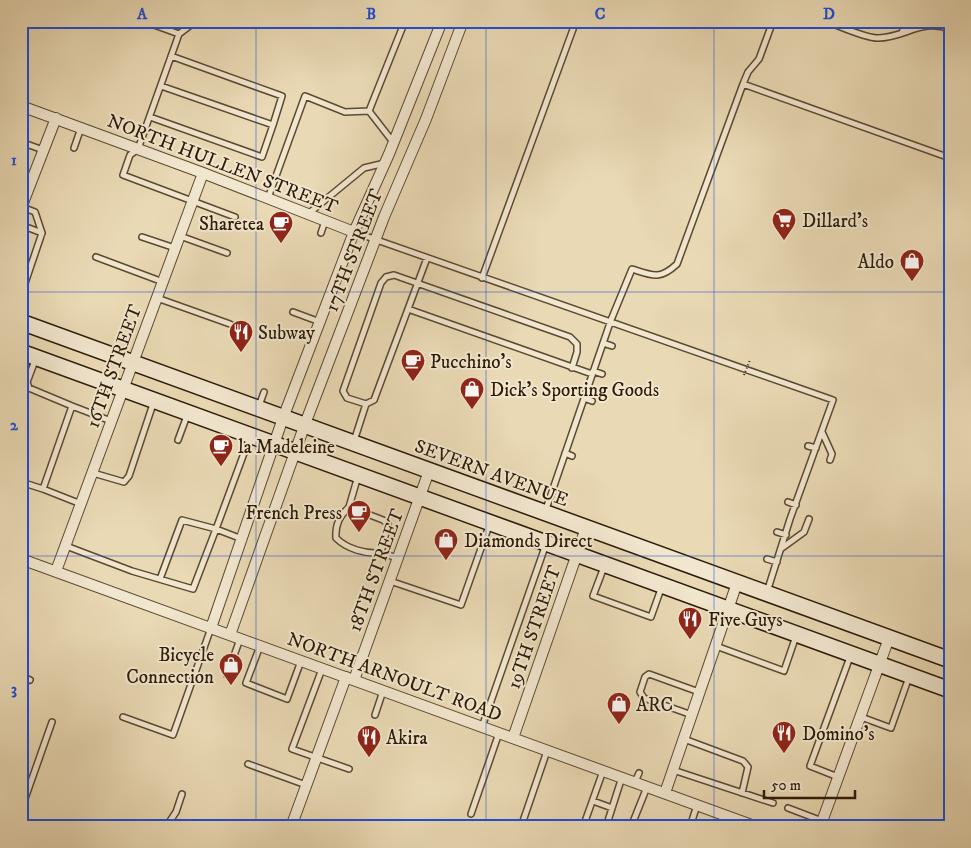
<svg xmlns="http://www.w3.org/2000/svg" width="971" height="848" font-family="'IM FELL DW Pica',serif">
<rect width="100%" height="100%" fill="#e9d9b4"/>
<filter id="stains"><feTurbulence type="fractalNoise" baseFrequency=".004" numOctaves="4"/><feColorMatrix values="0 0 0 0 .2 0 0 0 0 .09 0 0 0 0 .02 0 0 0 .5 -.17"/></filter>
<radialGradient id="worn" r=".72"><stop offset=".6" stop-color="#630" stop-opacity="0"/><stop offset="1" stop-color="#630" stop-opacity=".3"/></radialGradient>
<g fill="none" stroke-linecap="round" stroke-linejoin="round">
<defs>
<path id="lane" d="M143,21L179,34L138,149L130,155L123,175L235,217
M826,21C839,26 865,38 878,38C905,38 921,18 950,29
M902,33L906,21
M179,34L196,21
M171,56L282,96L273,125
M743,84L748,72L759,59L773,21
M369,111L405,21
M369,111L393,142
M150,117L262,157L273,125L161,86
M21,142L43,150
M74,148L81,128
M268,198L305,96L345,112L369,111
M22,207L35,212L42,233
M308,214L364,168L385,163
M21,225L42,233L21,295
M354,232L833,400L790,519L767,592
M321,233L325,221
M180,236L227,253
M142,237L175,248
M96,257L163,282
M427,258L408,309L592,374
M482,278L576,21
M157,298L230,324
M293,312L320,322
M603,343L612,346
M36,358L27,382L29,388L72,406L43,489L81,504
M593,371L602,374
M584,398L592,401
M366,404L347,398L343,391L381,283L386,277L394,275L570,337L577,344V352L572,368
M72,406L111,421
M259,406L264,392
M822,432L832,454L830,460
M178,440L188,413
M354,441L366,404L374,400L408,309
M808,446L816,448
M565,453L572,456
M93,473L124,482L129,476L154,401
M358,476L349,507L383,520L388,524L381,553L398,558
M21,482L43,489
M788,502L796,505
M349,507C340,516 335,524 336,538C347,549 365,554 381,553
M545,512L611,320L632,269C653,276 660,280 677,264L743,84L950,158
M777,532L786,535
M66,546L132,571L193,589L216,529L242,539
M782,548L804,532L809,519
M767,559L777,562
M604,567L593,596L651,617L662,586
M160,579L182,520L216,529L250,437
M390,581L461,605L490,523
M260,646L246,683L287,699L301,661
M716,646L784,671L796,636
M322,669L292,749L349,769
M227,675L240,639
M21,676L30,680
M375,715L383,691
M692,715L644,698L640,692L645,677L649,674L699,692
M123,717L173,735L211,628
M861,717L891,728L909,677
M482,727L546,544
M684,739L743,761L748,767L742,793
M248,764L306,785
M673,770L773,803
M838,777L810,766L850,657
M635,782L639,773
M593,801L612,808
M788,808L838,827
M21,810L52,722
M471,814L499,733
M166,827L176,812L182,794
M521,827L547,751
M583,827L603,771
M606,827L622,777
M631,827L647,787
M690,827L697,805"/>
<path id="street" d="M21,106L203,173L354,232
M21,208L56,118
M21,559L757,827
M56,571L203,173
M211,628L283,418L354,232L389,154L442,21
M230,635L305,424L384,217L426,119L463,21
M354,680L429,471
M513,738L586,528
M665,793L737,583
M291,827L346,677
M820,827L889,638"/>
<path id="secondary" d="M21,322L950,660
M21,352L950,690"/>
</defs>
<!-- lane casing -->
<use href="#lane" stroke="#5b4a32" stroke-width="8"/>
<!-- street casing -->
<use href="#street" stroke="#5b4a32" stroke-width="12"/>
<!-- secondary casing -->
<use href="#secondary" stroke="#2c1a07" stroke-width="18"/>
<!-- lane -->
<use href="#lane" stroke="#f1e6ce" stroke-width="5"/>
<!-- street -->
<use href="#street" stroke="#f1e6ce" stroke-width="10"/>
<!-- secondary -->
<use href="#secondary" stroke="#f1e6ce" stroke-width="15"/>
<!-- path-bridge -->
<path stroke="#2c1a07" stroke-width="2" stroke-dasharray="1 2.5" stroke-linecap="butt" d="M744,375L750,360"/>
</g>
<!-- grid -->
<path fill="none" stroke="#1d4ed8" stroke-width="1" stroke-opacity="0.55" d="M256,21V827M486,21V827M714,21V827M21,292H950M21,556H950"/>
<!-- icons -->
<defs>
<symbol id="supermarket-pin" viewBox="-11 -11 22 30"><path d="M0 17L-7.5 6A9.5 9.5 0 1 1 7.5 6Z" fill="#8f2418" stroke="#f1e6ce"/><path d="M-6-5.5h2.5l.6 2H6L4.5 2H-2.5L-4.4-4H-6ZM-1.5 3.2a1.3 1.3 0 1 0 .1 0ZM3 3.2a1.3 1.3 0 1 0 .1 0Z" fill="#fff"/></symbol>
<symbol id="cafe-pin" viewBox="-11 -11 22 30"><path d="M0 17L-7.5 6A9.5 9.5 0 1 1 7.5 6Z" fill="#8f2418" stroke="#f1e6ce"/><path d="M-5.5-4.5H6V0H3Q3 3.5 0 3.5H-2.5Q-5.5 3.5-5.5 0ZM3-3.2v2h1.7v-2ZM-6 4.5H4V6H-6Z" fill="#fff"/></symbol>
<symbol id="shop-pin" viewBox="-11 -11 22 30"><path d="M0 17L-7.5 6A9.5 9.5 0 1 1 7.5 6Z" fill="#8f2418" stroke="#f1e6ce"/><path d="M-5-2.5h2.3a2.7 3.5 0 0 1 5.4 0H5L5.5 6h-11ZM-1.5-2.5h3a1.5 2.3 0 0 0-3 0Z" fill="#fff"/></symbol>
<symbol id="restaurant-pin" viewBox="-11 -11 22 30"><path d="M0 17L-7.5 6A9.5 9.5 0 1 1 7.5 6Z" fill="#8f2418" stroke="#f1e6ce"/><path d="M-5-6h1v4h1v-4h1v4h1v-4h1v5L-1.5 .5V6h-2V.5L-5-1ZM5-6V6H3V1.5H1.5Q1.5-4 5-6Z" fill="#fff"/></symbol>
</defs>
<g fill-rule="evenodd">
<use href="#supermarket-pin" x="770" y="206" width="28" height="38"/>
<use href="#cafe-pin" x="267" y="209" width="28" height="38"/>
<use href="#shop-pin" x="898" y="247" width="28" height="38"/>
<use href="#restaurant-pin" x="227" y="318" width="28" height="38"/>
<use href="#cafe-pin" x="399" y="347" width="28" height="38"/>
<use href="#shop-pin" x="458" y="375" width="28" height="38"/>
<use href="#cafe-pin" x="207" y="432" width="28" height="38"/>
<use href="#cafe-pin" x="345" y="498" width="28" height="38"/>
<use href="#shop-pin" x="432" y="526" width="28" height="38"/>
<use href="#restaurant-pin" x="676" y="605" width="28" height="38"/>
<use href="#shop-pin" x="217" y="651" width="28" height="38"/>
<use href="#shop-pin" x="605" y="690" width="28" height="38"/>
<use href="#restaurant-pin" x="770" y="719" width="28" height="38"/>
<use href="#restaurant-pin" x="355" y="723" width="28" height="38"/>
</g>
<g text-anchor="middle" stroke-width="4" stroke-linejoin="round" paint-order="stroke">
<!-- street labels -->
<g font-size="19" fill="#2c1a07" stroke="#f1e6ce">
<text transform="translate(223 163) rotate(21)" y="7">NORTH HULLEN STREET</text>
<text transform="translate(353 250) rotate(-69)" y="7">17TH STREET</text>
<text transform="translate(113 366) rotate(-70)" y="7">16TH STREET</text>
<text transform="translate(492 472) rotate(20)" y="7">SEVERN AVENUE</text>
<text transform="translate(375 570) rotate(-70)" y="7">18TH STREET</text>
<text transform="translate(533 627) rotate(-71)" y="7">19TH STREET</text>
<text transform="translate(395 676) rotate(20)" y="7">NORTH ARNOULT ROAD</text>
</g>
<!-- poi labels -->
<g font-size="19" fill="#2c1a07" stroke="#f1e6ce" text-anchor="start">
<text x="802" y="227">Dillard's</text>
<text x="264" y="230" text-anchor="end">Sharetea</text>
<text x="894" y="268" text-anchor="end">Aldo</text>
<text x="258" y="339">Subway</text>
<text x="430" y="368">Pucchino's</text>
<text x="490" y="396">Dick's Sporting Goods</text>
<text x="238" y="453">la Madeleine</text>
<text x="342" y="519" text-anchor="end">French Press</text>
<text x="464" y="547">Diamonds Direct</text>
<text x="708" y="626">Five Guys</text>
<text x="214" y="661" text-anchor="end">Bicycle<tspan x="214" dy="22">Connection</tspan></text>
<text x="636" y="711">ARC</text>
<text x="802" y="740">Domino's</text>
<text x="386" y="744">Akira</text>
</g>
</g>
<!-- margin -->
<rect width="971" height="848" fill="none" stroke="#e9d9b4" stroke-width="55"/>
<!-- scale -->
<path d="M764 790v8h91v-8" fill="none" stroke="#2c1a07" stroke-width="2.5"/>
<text x="771" y="790" font-size="15" fill="#2c1a07" stroke="#f1e6ce" stroke-width="4" paint-order="stroke">50 m</text>
<rect x="28" y="28" width="916" height="792" fill="none" stroke="#1d4ed8" stroke-width="2"/>
<g font-size="16" text-anchor="middle" font-weight="bold" fill="#1d4ed8">
<text x="142" y="19">A</text>
<text x="371" y="19">B</text>
<text x="600" y="19">C</text>
<text x="829" y="19">D</text>
<text x="14" y="165">1</text>
<text x="14" y="430">2</text>
<text x="14" y="694">3</text>
</g>
<rect width="100%" height="100%" filter="url(#stains)"/>
<rect width="100%" height="100%" fill="url(#worn)"/>
</svg>
